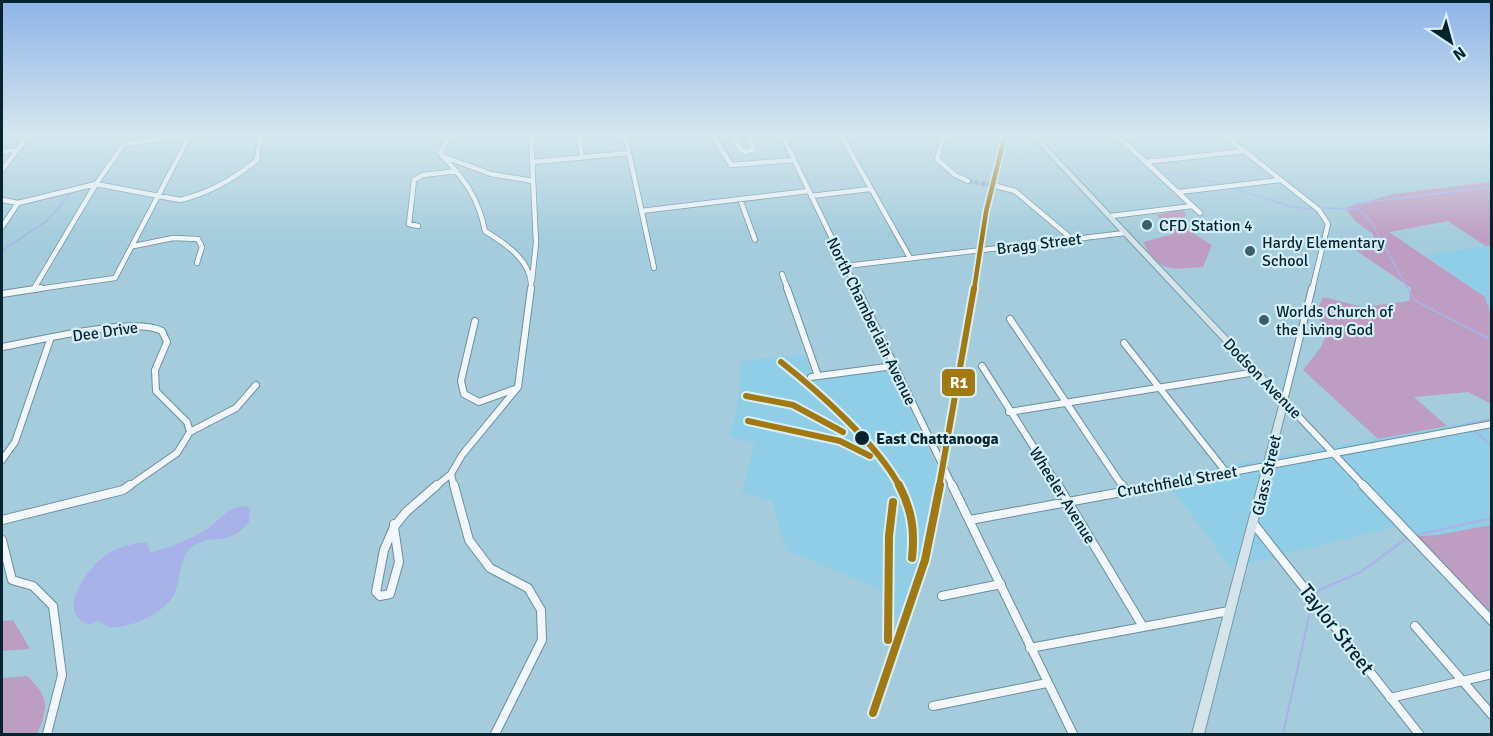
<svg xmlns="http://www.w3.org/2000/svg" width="1493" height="736" font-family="Signika,sans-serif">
<rect width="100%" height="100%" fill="#a4ccdc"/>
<!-- built -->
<path fill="#8fcee6" d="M1491,245V315L1485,297L1426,255Z
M804,354L813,378L892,368L937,468L927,532L913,583L899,618L887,617L879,589L786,550L772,501L742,493L755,444L730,437L740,391L741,361Z
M1491,418V525L1438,535L1418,536L1395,527L1231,568L1163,477Z"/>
<!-- green -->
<path fill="#be9dc2" d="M1491,182V245L1486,246L1448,221L1389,232L1485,297L1491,315V404L1468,392L1414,397L1447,426L1378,439L1303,370L1321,347L1329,328L1315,316L1323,297L1363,307L1409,301L1411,288L1351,247L1376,248L1373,234L1355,221L1345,208L1393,194Z
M1182,209L1186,215L1183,220C1190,232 1200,238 1212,245L1203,267C1173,269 1159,274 1143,242L1173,234L1157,215Z
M1491,525H1492L1491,614L1418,536L1438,535Z
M13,620L30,649L2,651V621Z
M27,676C49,697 49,707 37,734H2V678Z"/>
<!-- water -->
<path fill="#a8b2e9" d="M243,506L250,508L249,522C228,547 217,533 195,545C178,555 181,581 174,595C164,613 130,629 110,627C105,626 103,623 98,621L90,625C86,623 80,621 78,618C63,599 92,565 107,554C118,547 134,543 147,542L150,552C163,551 197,536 207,529C220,520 226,508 243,506Z"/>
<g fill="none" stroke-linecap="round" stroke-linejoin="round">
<!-- stream-far1 -->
<path stroke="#a8b2e9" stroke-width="1.5" d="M1163,174L1195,176L1223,185
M1492,187L1352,204L1371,221L1414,300L1492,340
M1236,189L1292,207L1311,209
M1324,208L1355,209
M2,251L48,220L71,193
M1469,426L1467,424L1492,419
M1472,429L1492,446"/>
<!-- stream -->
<path stroke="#a8b2e9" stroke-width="2" d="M1416,535L1492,518
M1315,596L1319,590L1361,572L1408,537
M1283,734L1312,603"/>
<!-- minor-tunnel -->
<path stroke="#84aab9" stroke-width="4.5" stroke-dasharray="4.5 2" stroke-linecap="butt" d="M968,181L996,186"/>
<defs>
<path id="minor-far2" d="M451,135L440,153C464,179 478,196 485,231C506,244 534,262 531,290
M531,135L536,243L532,281
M578,135L582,157
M625,135L654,268
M713,135L731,165L794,160
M733,135L740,149L745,152L754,149L748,135
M782,135L857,290
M841,135L910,258
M944,135L937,159L955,175L968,181
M1117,135L1200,213
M1224,135L1319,210L1328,224L1312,290
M2,152L17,150
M442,156L491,174L533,181
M534,162L628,153
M1146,162L1244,151
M2,170L29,135
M996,186L1015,191L1072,239
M1179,192L1281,180
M811,196L870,189
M740,199L755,240
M2,200L18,203L96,184L180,200C210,193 234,179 257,160L260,135
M641,211L809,191
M1111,216L1192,206
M418,226L409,224L414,180L423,175L457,171
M2,227L18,203
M134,246L173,238L198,239L202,247L197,263
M846,266L1125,233
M782,274L788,290
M31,290L115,278L190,135
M33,290L96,184L124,144L195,135"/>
<path id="minor-far1" d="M787,288L818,376
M857,288L953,487
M1312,288L1284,401L1365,487
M2,294L41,288
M1010,319L1123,487
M475,321L461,381L464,394L479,402L515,389
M1124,343L1226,472
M2,347C37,341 133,316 162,331L167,342L155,370L156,391L187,422L190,432L177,453L128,487
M982,366L1059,487
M811,377L894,366
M1009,412L1256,372
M190,432L236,408L256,385
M2,460L15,442L50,340
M435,487L451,474
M454,487L451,474L462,455L518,387L531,288
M1152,487L1492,424"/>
<path id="minor" d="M454,485L469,540L490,568L528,588L541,610L542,640L495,734
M952,485L1073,734
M1058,485L1142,625
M1122,485L1125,490
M1363,485L1492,621
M2,520L123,490L130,485
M970,520L1160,485
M394,524V527
M1254,524L1419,734
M394,527L399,562L390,594L380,596L376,592L384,550Z
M394,527L406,512L437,485
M2,540L12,580L33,586L53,606L62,675L47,734
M942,596L1001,584
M1415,626L1492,715
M1030,648L1229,611
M1390,698L1492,674
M933,706L1047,683"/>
<path id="major" d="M1030,135H1036L1288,401L1204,734H1192L1280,402Z"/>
</defs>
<!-- minor-far2 casing -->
<use href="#minor-far2" stroke="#6e8e9b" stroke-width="6"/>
<!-- minor-far1 casing -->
<use href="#minor-far1" stroke="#6e8e9b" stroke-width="8"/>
<!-- minor casing -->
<use href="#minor" stroke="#6e8e9b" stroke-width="10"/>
<!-- major casing -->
<use href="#major" stroke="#769aa8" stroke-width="2"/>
<!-- minor-far2 -->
<use href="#minor-far2" stroke="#f1f7fa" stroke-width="4.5"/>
<!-- minor-far1 -->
<use href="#minor-far1" stroke="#f1f7fa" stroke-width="6"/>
<!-- minor -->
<use href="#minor" stroke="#f1f7fa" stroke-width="8"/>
<!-- major -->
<use href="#major" fill="#d4e4ea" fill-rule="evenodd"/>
<defs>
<path id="rail-1-far2" d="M974,290L986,212L1005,135"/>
<path id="rail-1-far1" d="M781,362C818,391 878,445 900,487
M746,396L793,405L843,432
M748,421L840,441L870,456
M939,487L974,288"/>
<path id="rail-1" d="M899,485C912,510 915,531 912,558
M888,640L889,536L893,502
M873,713L925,560L940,485"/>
</defs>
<!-- rail-1-far2 casing -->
<use href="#rail-1-far2" stroke="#d5f0fb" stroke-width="8"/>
<!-- rail-1-far1 casing -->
<use href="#rail-1-far1" stroke="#d5f0fb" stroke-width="10"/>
<!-- rail-1 casing -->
<use href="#rail-1" stroke="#d5f0fb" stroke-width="12"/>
<!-- rail-1-far2 -->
<use href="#rail-1-far2" stroke="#a27810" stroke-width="4.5"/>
<!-- rail-1-far1 -->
<use href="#rail-1-far1" stroke="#a27810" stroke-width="6"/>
<!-- rail-1 -->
<use href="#rail-1" stroke="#a27810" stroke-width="8"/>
</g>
<!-- sky -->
<linearGradient id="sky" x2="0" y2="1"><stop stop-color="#8eb3e8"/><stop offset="0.57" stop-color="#d6e8ef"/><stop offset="1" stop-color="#d6e8ef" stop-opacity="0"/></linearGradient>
<rect width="1493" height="238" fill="url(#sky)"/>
<!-- markers -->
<g fill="#3d5f6b" stroke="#d5f0fb" stroke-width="2">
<circle cx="1147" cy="225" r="6"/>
<circle cx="1250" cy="251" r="6"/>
<circle cx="1264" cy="320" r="6"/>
</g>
<circle fill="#05242e" stroke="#d5f0fb" stroke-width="2" cx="862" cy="438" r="8"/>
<g text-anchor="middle" stroke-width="4.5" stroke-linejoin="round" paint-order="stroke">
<!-- poi labels -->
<g font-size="16" fill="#05242e" stroke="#d5f0fb" text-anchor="start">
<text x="1159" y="231">CFD Station 4</text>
<text x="1262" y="248">Hardy Elementary<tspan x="1262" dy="18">School</tspan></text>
<text x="1276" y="317">Worlds Church of<tspan x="1276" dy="18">the Living God</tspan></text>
</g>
<!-- street labels -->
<g font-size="16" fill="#05242e" stroke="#d5f0fb">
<text transform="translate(1039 243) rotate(-7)" y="6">Bragg Street</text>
<text transform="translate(872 321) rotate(64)" y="6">North Chamberlain Avenue</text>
<text transform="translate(105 331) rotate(-8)" y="6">Dee Drive</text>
<text transform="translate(1263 378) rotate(46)" y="6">Dodson Avenue</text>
<text transform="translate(1266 475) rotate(-77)" y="6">Glass Street</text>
<text transform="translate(1177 481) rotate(-10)" y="6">Crutchfield Street</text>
<text transform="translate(1063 495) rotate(58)" y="6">Wheeler Avenue</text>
</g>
<!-- stop labels -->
<g font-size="16" font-weight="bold" fill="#05242e" stroke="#d5f0fb" text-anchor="start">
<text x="876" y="444">East Chattanooga</text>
</g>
<!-- near-street labels -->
<g font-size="20" fill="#05242e" stroke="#d5f0fb">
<text transform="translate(1337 629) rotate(52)" y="7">Taylor Street</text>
</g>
</g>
<rect stroke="#d5f0fb" stroke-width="2" x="941" y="368" width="35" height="29" rx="6" fill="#a27810"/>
<g font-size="16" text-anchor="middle" font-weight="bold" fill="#fff">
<text x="959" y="388">R1</text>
</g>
<!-- border -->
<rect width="1493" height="736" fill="none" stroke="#05242e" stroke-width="6"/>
<!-- north arrow -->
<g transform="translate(1451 42) rotate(144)" stroke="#d5f0fb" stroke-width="4.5" paint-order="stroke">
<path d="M0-4.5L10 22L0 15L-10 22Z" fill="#05242e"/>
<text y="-9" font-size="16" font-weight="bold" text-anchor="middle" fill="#05242e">N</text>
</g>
</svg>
